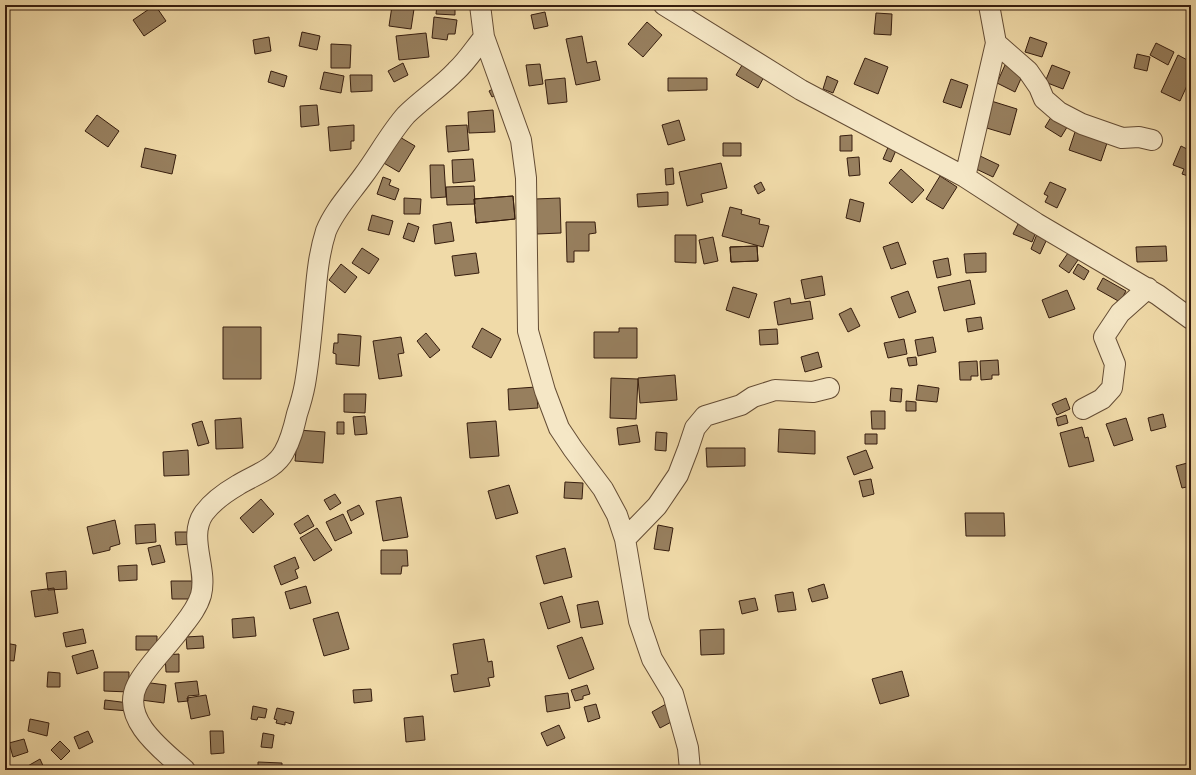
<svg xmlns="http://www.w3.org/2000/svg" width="1196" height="775" font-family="'IM FELL Great Primer',serif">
<rect width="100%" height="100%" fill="#f0daa8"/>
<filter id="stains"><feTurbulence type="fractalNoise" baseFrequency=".005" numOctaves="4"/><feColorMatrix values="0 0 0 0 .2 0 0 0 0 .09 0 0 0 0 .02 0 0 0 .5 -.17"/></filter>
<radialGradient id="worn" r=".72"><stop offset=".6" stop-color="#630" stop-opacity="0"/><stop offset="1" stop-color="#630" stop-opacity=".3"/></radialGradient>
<!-- building -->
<path fill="#977f5e" stroke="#361d0e" d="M155,5L166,21L144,36L133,20Z
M437,5H455V15L436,14Z
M392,6L414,9L411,29L389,26Z
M545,12L548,26L534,29L531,15Z
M876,13L892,14L891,35L874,34Z
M434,17L457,20L455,34H448L447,40L432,38Z
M647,22L662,35L643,57L628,44Z
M302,32L320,36L317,50L299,46Z
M426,33L429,57L399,60L396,36Z
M582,36L587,63L596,61L600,80L576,85L566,39Z
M269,37L271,51L255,54L253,40Z
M1030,37L1047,43L1042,57L1025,52Z
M1156,43L1174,52L1168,65L1150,55Z
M331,44L351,45L350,68H331Z
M1137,54L1150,57L1147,71L1134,68Z
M1178,55L1191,62V77L1180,101L1161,92Z
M865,58L888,67L878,94L854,84Z
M744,62L765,75L758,88L736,75Z
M403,63L408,75L394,82L388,71Z
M540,64L543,84L529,86L526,65Z
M1005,65L1023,74L1015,92L997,83Z
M1052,65L1070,72L1063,89L1045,82Z
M271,71L287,76L284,87L268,82Z
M324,72L344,76L341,93L320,89Z
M350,75H372V91L351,92Z
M827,76L838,81L833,93L823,89Z
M565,78L567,102L548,104L545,80Z
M668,78H707V90L668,91Z
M951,79L968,85L961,108L943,102Z
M495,88L498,94L492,97L489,91Z
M988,100L1017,109L1010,135L980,126Z
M317,105L319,125L301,127L300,106Z
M493,110L495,132L469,133L468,112Z
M1053,114L1069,124L1061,137L1045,127Z
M97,115L119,131L108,147L85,131Z
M679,120L685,140L668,145L662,125Z
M354,125V141H351V149L330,151L328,127Z
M467,125L469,150L448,152L446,126Z
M1076,129L1108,140L1101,161L1069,150Z
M852,135V151H840V136Z
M398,136L415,146L399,172L382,162Z
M723,143H741V156H723Z
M889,145L897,148L891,162L883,159Z
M1181,146L1191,151V177L1182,174L1184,169L1173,165Z
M145,148L176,155L172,174L141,167Z
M978,155L999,165L993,177L972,167Z
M859,157L860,175L849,176L847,158Z
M473,159L475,181L453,183L452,160Z
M721,163L727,188L701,194L703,202L687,206L679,172Z
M430,165H444L446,197L431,198Z
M673,168L674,184L666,185L665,169Z
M901,169L924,190L912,203L889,183Z
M940,176L957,187L943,209L926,199Z
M383,177L391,180L389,185L399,189L395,200L377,194Z
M761,182L765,190L758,194L754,186Z
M1050,182L1066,189L1057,208L1045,202L1048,196L1044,194Z
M474,186L475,204L447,205L446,187Z
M668,192V205L638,207L637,194Z
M513,196L515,219L476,223L474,199Z
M513,196L515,219L476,223L474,199Z
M404,198L421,199L420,214H404Z
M560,198L561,233L537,234L535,199Z
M850,199L864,203L860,222L846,218Z
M730,207L742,210L741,214L760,219L759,224L769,226L763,247L722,236Z
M372,215L393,221L389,235L368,230Z
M451,222L454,241L435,244L433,225Z
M566,222H595L596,233L589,234V251H574V262H567Z
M408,223L419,227L414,242L403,238Z
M1018,224L1036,232L1032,242L1013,234Z
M1037,234L1047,239L1040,254L1031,249Z
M675,235H696V263L675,262Z
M713,237L718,261L704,264L699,240Z
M898,242L906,264L891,269L883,247Z
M757,246L758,261L731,262L730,247Z
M757,246L758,261L731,262L730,247Z
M1166,246L1167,261L1137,262L1136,247Z
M362,248L379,259L369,274L352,263Z
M476,253L479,273L455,276L452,256Z
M986,253V272L966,273L964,254Z
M1068,253L1078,260L1069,273L1059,266Z
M948,258L951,275L937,278L933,261Z
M341,264L357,277L345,293L329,280Z
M1078,264L1089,271L1084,280L1073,273Z
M822,276L825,295L805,299L801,280Z
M1103,278L1126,291L1120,302L1097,289Z
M970,280L975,304L944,311L938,287Z
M733,287L757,294L749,318L726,310Z
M1067,290L1075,309L1049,318L1042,300Z
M908,291L916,312L899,318L891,297Z
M790,298L791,304L810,301L813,319L778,325L774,302Z
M851,308L860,326L848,332L839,314Z
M981,317L983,329L968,332L966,319Z
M223,327H261V379H223Z
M482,328L501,339L491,358L472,347Z
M619,328H637V358H594V332H619Z
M777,329L778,344L760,345L759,330Z
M426,333L440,350L430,358L417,341Z
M338,334L361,336L359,366L336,364V354L333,353L334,343H338Z
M401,337L404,353L398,354L402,376L379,379L373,341Z
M933,337L936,352L918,356L915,340Z
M904,339L907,354L888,358L884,343Z
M818,352L822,367L805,372L801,357Z
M916,357L917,365L909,366L907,358Z
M998,360L999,375H992V379L981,380L980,361Z
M977,361L978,376H971V380H960L959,362Z
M675,375L677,400L640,403L638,378Z
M611,378L638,379L636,419L610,418Z
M918,385L939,388L937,402L916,400Z
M536,387L538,408L509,410L508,389Z
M891,388L902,389L901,402L890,401Z
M344,394H366L365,413L344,412Z
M1066,398L1070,409L1057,415L1052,404Z
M906,401L916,402V411H906Z
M871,411H885V429H872Z
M1163,414L1166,427L1151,431L1148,418Z
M1066,415L1068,423L1058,426L1056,418Z
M365,416L367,434L355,435L353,417Z
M241,418L243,448L216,449L215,420Z
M1126,418L1133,440L1114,446L1106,424Z
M202,421L209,443L198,446L192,424Z
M496,421L499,456L470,458L467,423Z
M337,422H344V434H337Z
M637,425L640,442L619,445L617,428Z
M1082,427L1085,438L1088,437L1094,461L1069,467L1060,433Z
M779,429L815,431V454L778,452Z
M298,430L325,432L323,463L295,461Z
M656,432L667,433L666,451L655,450Z
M865,434H877V444H865Z
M706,448H745V466L707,467Z
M188,450L189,475L164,476L163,452Z
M866,450L873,468L854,475L847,457Z
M1191,462V486L1182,488L1176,466Z
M871,479L874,494L863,497L859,481Z
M565,482L583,483L582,499L564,498Z
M509,485L518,513L496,519L488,491Z
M335,494L341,503L330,510L324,500Z
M401,497L408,537L383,541L376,501Z
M261,499L274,514L253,533L240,518Z
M359,505L364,514L351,521L347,511Z
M965,513H1004L1005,536H966Z
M343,514L352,533L335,541L326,522Z
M308,515L314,526L300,534L294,524Z
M115,520L120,544L110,547V550L93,554L87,527Z
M155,524L156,542L136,544L135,525Z
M658,525L673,528L669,551L654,549Z
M317,528L332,550L314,561L300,538Z
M175,532H192L193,544L176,545Z
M160,545L165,562L152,565L148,548Z
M565,548L572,577L544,584L536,556Z
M381,550H407L408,566H402L401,574H381Z
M295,557L299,568L295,570L298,578L281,585L274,566Z
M137,565V580L119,581L118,566Z
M66,571L67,589L48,590L46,573Z
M171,581H195V599H172Z
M824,584L828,598L812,602L808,589Z
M306,586L311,603L290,609L285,592Z
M54,588L58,613L35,617L31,591Z
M793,592L796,610L778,612L775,595Z
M562,596L570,622L548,629L540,603Z
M755,598L758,610L742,614L739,601Z
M598,601L603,624L581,628L577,605Z
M338,612L349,649L324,656L313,619Z
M254,617L256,636L233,638L232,619Z
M83,629L86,643L66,647L63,633Z
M724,629V654L701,655L700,630Z
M136,636H157V650H136Z
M203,636L204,648L187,649L186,637Z
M582,637L594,669L569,679L557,646Z
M484,639L488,662L492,661L494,677L488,678L490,686L454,692L451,675L458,674L453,644Z
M5,643L16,645L14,661L5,660Z
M93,650L98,668L77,674L72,656Z
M179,654V672H166L165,655Z
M902,671L909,696L880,704L872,679Z
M48,672L60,673V687H47Z
M104,672H129V692L104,691Z
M197,681L199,695L188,696V701L178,702L175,683Z
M143,682L166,685L164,703L141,700Z
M587,685L590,694L583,696V699L575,701L571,690Z
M371,689L372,701L354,703L353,690Z
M568,693L570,708L547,712L545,696Z
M206,695L210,715L191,719L187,698Z
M105,700L129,703V711L104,709Z
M596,704L600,718L588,722L584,707Z
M666,704L675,720L660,728L652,712Z
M253,706L267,709L265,718L258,717L257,720L251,719Z
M277,708L294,712L291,724L285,722V725L276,723L277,720L274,719Z
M423,716L425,740L406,742L404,718Z
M30,719L49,723L47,736L28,731Z
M559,725L565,738L547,746L541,733Z
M88,731L93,742L79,749L74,737Z
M210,731H223L224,753L211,754Z
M263,733L274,735L272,748L261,747Z
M24,739L28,752L13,757L9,743Z
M60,741L70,751L61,760L51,750Z
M40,759L45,770H28L26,767Z
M258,762L282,763V770H258Z"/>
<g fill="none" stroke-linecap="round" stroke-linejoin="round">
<defs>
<path id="street" d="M480,5L484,37L521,140L526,178L528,331L545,391L559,428L573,449L603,489L617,515L625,539L639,621L652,659L673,694L688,748L690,770
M664,5L801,90L965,177L1036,223L1104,263L1158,295L1191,319
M996,43L1028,71L1039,87L1044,99L1059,112L1082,124L1122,138L1139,137L1152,140
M965,177L996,43L989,5
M1083,409L1102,399L1112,388L1115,364L1104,337L1120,313L1148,288
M625,539L657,506L678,475L688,449L695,428L705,416L741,405L753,397L775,390L813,392L829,388
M185,770C162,750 120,719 137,685C146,667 166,648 178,632C187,620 197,609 201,595C208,568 187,537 204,513C213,501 226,492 238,485C254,475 275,469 284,452C291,440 294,427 297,414C300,405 303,395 305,384C310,355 312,326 315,297C317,274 319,253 326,231C334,211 350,194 363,176C378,156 390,133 406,115C422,99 441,87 456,71C467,61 475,48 484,37"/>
</defs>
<!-- street casing -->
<use href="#street" stroke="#644c34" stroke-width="22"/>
<!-- street -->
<use href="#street" stroke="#f5e7c6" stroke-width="20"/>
</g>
<!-- margin -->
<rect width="1196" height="775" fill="none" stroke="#f0daa8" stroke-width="20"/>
<rect x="6" y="6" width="1184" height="763" fill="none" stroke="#361d0e" stroke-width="2"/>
<rect x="10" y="10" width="1176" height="755" fill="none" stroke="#361d0e"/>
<rect width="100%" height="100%" filter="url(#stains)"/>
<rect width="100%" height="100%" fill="url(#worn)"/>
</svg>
